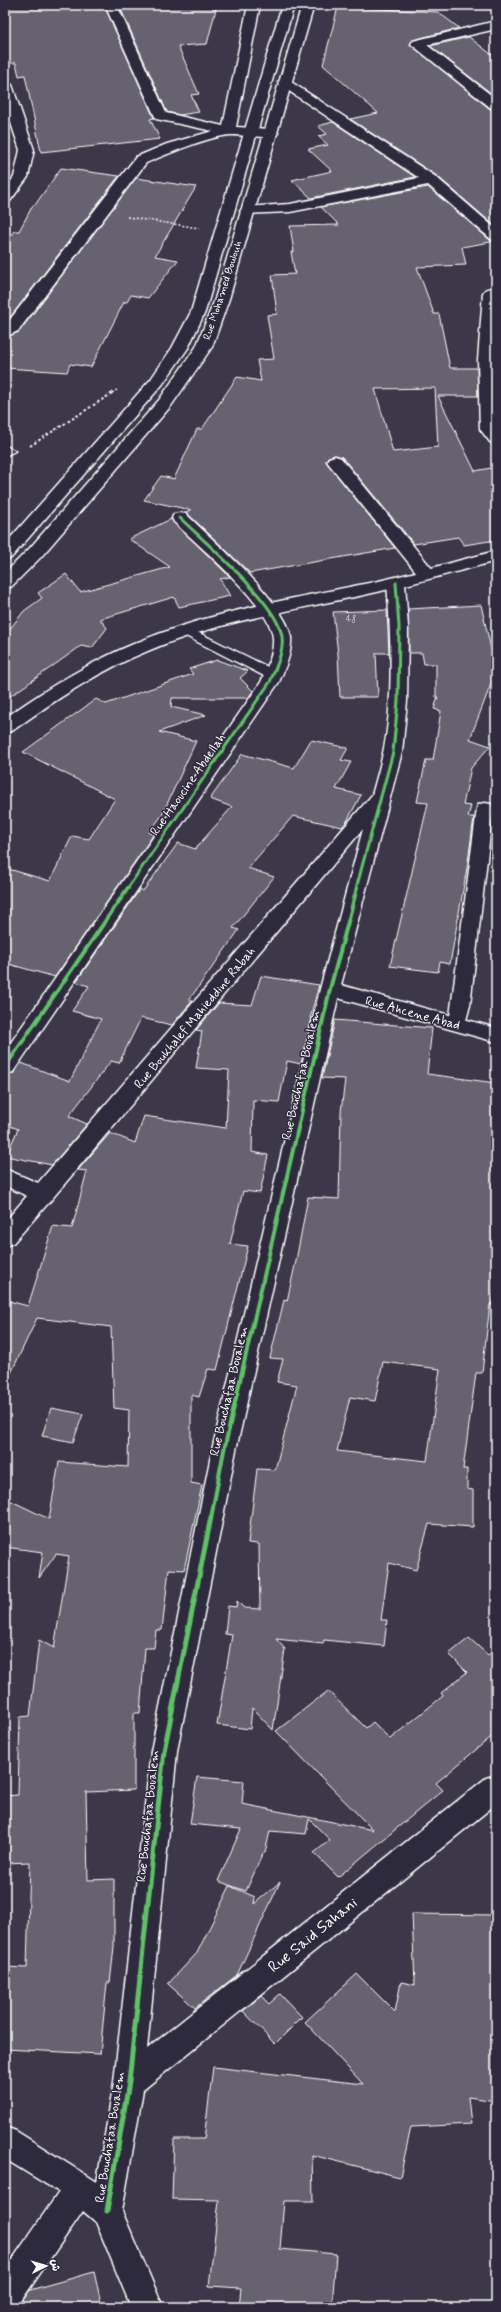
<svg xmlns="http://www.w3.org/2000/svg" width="501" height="2312" font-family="Mynerve,'Playpen Sans Arabic',sans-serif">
<rect width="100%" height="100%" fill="#3c3749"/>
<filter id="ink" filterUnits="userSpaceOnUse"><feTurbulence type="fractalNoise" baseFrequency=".025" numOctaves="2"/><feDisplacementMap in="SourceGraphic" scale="8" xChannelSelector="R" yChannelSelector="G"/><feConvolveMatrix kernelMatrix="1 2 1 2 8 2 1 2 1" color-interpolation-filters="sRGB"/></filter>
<g filter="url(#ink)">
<!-- building -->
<path fill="#666270" stroke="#fff" fill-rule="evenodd" d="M5,5H104L154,118L150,119L160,139L41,152L25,75L19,76L16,63H9L5,46Z
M119,5H217L207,44L178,46L199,94L191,95L199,112L180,115L167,112Z
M338,7L438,12L459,28L413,40L410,44L490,109L496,110V227L437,176L350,119L378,113L323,65Z
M469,37L496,58V97L430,46Z
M333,122L415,177L311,198L292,180L332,171L308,149L328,145L318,136L327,134L318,126Z
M61,168L119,176L5,324V243L14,231H19L33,205H35Z
M136,178L196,187L155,256L178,260L148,298L131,295L127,302H124L91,367L70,364L67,372L5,368V338L19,332Z
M428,187L490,240L496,241L462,247L466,265L417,267L434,314H439L450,368H477L478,396H438L475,471L496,467V540L464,545L458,537L414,544L342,457L335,455L328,457L326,462L395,548L250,573L186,512L191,510L144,500L161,476L174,479L197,429H202L237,377L261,381L257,360L274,359L267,315L277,314L272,275L295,274L291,252H294L290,226L339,225L321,207ZM435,388L438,447L393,452L375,389Z
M171,519L230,577L220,579L230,596L179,607L174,597L100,619L107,628L92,648L81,646L5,700V635L24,611L42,598L38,593L66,574L80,592L170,567L129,539Z
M481,605L496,671L470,739L490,746L471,768L463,805L471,806L468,817H474L468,862L450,964L440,962L438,972L390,966L428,803L417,802L426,760H433L441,711L434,709L438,697H436V664H424L422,653H409L408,609Z
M387,610L389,653H376L378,697H340L338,654L333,612Z
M217,660L248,671L240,678L253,691L248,698H172L171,707L206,715L159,732L196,741L162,815L149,833L153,834L152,837L55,977L5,963V868L50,881L72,836L89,839L115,799L23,752L96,699L106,704L193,674L189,669Z
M311,740L348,748L341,760L351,762L336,789L361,795L347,821L342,827L293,816L248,868L274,877L233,928L239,930L189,1000H193L172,1025L141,1018L119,1063L111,1061L69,1116L87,1124L52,1165L6,1156L18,1129L5,1124V1076L14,1073L21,1063L70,1081L101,1019L72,1011L89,986L76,982L140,889L143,891L178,843L195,849L232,807L210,799L242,754L294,768Z
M261,976L319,985L310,1018H312L301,1064L287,1061L279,1102L253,1100L252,1152L268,1155L260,1193L243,1191L230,1244L248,1246L217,1370L208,1369L199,1397L191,1395V1483L202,1485L184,1570L169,1569L162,1630H156L154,1648H145L140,1713H134V1790L86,1792L88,1880L114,1879V1947L110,1983H107L100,2054L5,2049V1967L27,1968L30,1862L5,1863V1796L18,1795L20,1717L30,1716L39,1640L54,1648L69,1556L56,1554L39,1578L43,1552L5,1547V1498L49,1519L59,1462L128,1467L129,1410L114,1408L111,1327L37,1318L5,1386V1300L28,1306L53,1226L72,1228L87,1171L78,1170L110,1133L135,1143L144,1116L226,1128L229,1070L196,1068L202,1031L196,1030L219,1003L252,1005Z
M335,1020L432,1028L427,1074L496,1083V1283L492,1305L490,1304L482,1373H476L463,1469H467V1489L473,1490V1527L429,1524L416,1570L389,1563L381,1620H387L384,1646L324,1640L323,1644L276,1639L285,1649L273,1730L252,1708L250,1729L217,1725L232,1635L225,1634L228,1606L236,1607L237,1601L244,1608L260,1609L259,1544L248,1543L257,1469L275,1470L297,1385L277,1382L283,1359L270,1358L284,1300L287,1301L296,1261L308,1197L339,1199L341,1112L345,1079L322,1078ZM383,1362L440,1369L427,1461L337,1451L350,1397L375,1401Z
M51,1408L83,1414L73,1442L42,1436Z
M469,1638L488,1655L496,1649V1733L436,1783L443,1790L338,1877L314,1853L330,1840L309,1819L306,1834L270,1831L265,1853H263L246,1891L218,1881L241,1829L190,1824L197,1777L244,1781L242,1804L373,1830L276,1731L328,1691L366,1728L373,1722L390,1739L443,1696L441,1693L467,1672L449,1654Z
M280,1882L237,1975L195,2008L168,1984L197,1953L230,1886L255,1897L254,1904Z
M412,1914L496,1915V2101L468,2097L471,2124L411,2127L400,2177L312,2155L313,2201H284L280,2249L336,2254L332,2307H239L241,2288L209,2286L219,2200L172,2199L174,2139H204L213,2067L363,2084L305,2022L357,1974L395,2012L401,1982L415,1985Z
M280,1994L302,2017L275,2044L243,2011L261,1996L269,2004Z
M94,2272L102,2307H9L22,2302L30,2290Z"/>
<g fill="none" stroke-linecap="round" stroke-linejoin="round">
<defs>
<path id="lane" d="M8,447L15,451L5,456V448Z
M187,627L278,672L280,675L278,678H268L182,634L180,631Z
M485,803L491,804L493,808L470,1005L464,1028L458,1030L452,1028L449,1024L477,808L479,804Z"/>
<path id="street" d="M105,5H117L166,113L223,126L248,5H260L236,127L271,129L278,133C272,141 241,134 230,135C207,137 168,154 146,163L18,331L5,337V326L136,157L167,144L213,131L156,119Z
M496,21V29L427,45L496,99V109L491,108L411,44L413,41Z
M285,78L436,177L496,229V240L491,239L428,185L290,212L242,214L240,211L247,207L290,204L419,178L280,85L278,82Z
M5,81L12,85L34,150L28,177L10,201L5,202V189L14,177L20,150L5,105Z
M496,286L494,360L496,444L490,442L480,429L478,360L483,293L485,290Z
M335,456L341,458L433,570L436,574L433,578H421L329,464L327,461L329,458Z
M180,513L186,514C211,539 288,604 291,638C292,653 285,668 279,682L13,1072L5,1075V1051L261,682C267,668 274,653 273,638C271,606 198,545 174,522L172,518L174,514Z
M396,578L402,579L405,583L408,627L407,701L402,752L341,985L496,1028V1042L338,998L236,1450L177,1751L147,2049L486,1778L496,1775V1804L143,2090L122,2211L163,2307H131L96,2222L83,2211L21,2301L5,2307V2270L59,2192L5,2159V2127L16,2131L97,2182L114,2082L151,1751L212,1450L320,989L363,829L51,1200L13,1243L5,1246V1222L27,1196L5,1186V1169L38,1183L372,795C376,781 380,767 383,753C394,704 391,634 387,583L390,579Z"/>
<path id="secondary" d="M496,551V561C452,573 408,585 364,595C292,610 218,622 150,650C100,670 55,700 12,731L5,733V718C46,689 89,662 136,643C208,612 287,600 364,584C409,575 452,562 496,551Z"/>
<path id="primary" d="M282,5H294L205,312L188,348L162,385L11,558L5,559V544L151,379L172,348L191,312Z
M302,5H314L229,299L212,347L171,406L41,557L11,587L5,588V573L29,549L159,400L196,347L215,299Z"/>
</defs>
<!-- lane casing -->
<use href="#lane" stroke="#fff" stroke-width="3"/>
<!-- street casing -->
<use href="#street" stroke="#fff" stroke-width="3"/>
<!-- secondary casing -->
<use href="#secondary" stroke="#fff" stroke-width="3"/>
<!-- primary casing -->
<use href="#primary" stroke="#fff" stroke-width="3"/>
<!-- path-far1 -->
<path stroke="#fff" stroke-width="1.5" stroke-dasharray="2 2" stroke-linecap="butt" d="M127,217L199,228
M112,393L117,390"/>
<!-- path -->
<path stroke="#fff" stroke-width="2" stroke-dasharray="2.5 2.5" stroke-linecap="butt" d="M30,446L114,392"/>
<!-- lane -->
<use href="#lane" fill="#2f2a3d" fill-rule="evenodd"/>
<!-- street -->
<use href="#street" fill="#2f2a3d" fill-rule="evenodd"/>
<!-- secondary -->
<use href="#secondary" fill="#2f2a3d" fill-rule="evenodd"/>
<!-- primary -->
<use href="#primary" fill="#2f2a3d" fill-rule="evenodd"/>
<defs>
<path id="cycleway-far2" d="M127,889L270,682C276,667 286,648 281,632C272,599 206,543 180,518
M356,889L393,752L398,701L399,627L396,583"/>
<path id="cycleway-far1" d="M5,1067L128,888
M211,1518L224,1450L330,989L357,888"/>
<path id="cycleway" d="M107,2211L129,2082L164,1751L211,1517"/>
</defs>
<!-- cycleway-far2 casing -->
<use href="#cycleway-far2" stroke="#2f2a3d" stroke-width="5"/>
<!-- cycleway-far1 casing -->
<use href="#cycleway-far1" stroke="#2f2a3d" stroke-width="6"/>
<!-- cycleway casing -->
<use href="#cycleway" stroke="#2f2a3d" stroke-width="8"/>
<!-- cycleway-far2 -->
<use href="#cycleway-far2" stroke="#61c268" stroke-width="3"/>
<!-- cycleway-far1 -->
<use href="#cycleway-far1" stroke="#61c268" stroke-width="4"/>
<!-- cycleway -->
<use href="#cycleway" stroke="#61c268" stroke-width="5"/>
</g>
</g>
<g text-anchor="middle" stroke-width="3" stroke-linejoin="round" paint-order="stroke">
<!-- far-number labels -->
<g font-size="9" fill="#d9d8db">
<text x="351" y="622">48</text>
</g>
<!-- far-street labels -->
<g font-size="11" fill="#fff" stroke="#2f2a3d">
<text transform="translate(222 290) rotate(-72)" y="4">Rue Mohamed Boulouh</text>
</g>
<!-- street labels -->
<g font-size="13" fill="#fff" stroke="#2f2a3d">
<text transform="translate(187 784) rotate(-55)" y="5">Rue Haoucine Abdellah</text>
<text transform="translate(413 1012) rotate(15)" y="5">Rue Ahcene Abad</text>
<text transform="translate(194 1017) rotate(-50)" y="5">Rue Boukhalef Mahieddine Rabah</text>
<text transform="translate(300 1075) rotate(-77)" y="5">Rue Bouchafaa Boualem</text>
<text transform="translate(228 1391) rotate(-77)" y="5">Rue Bouchafaa Boualem</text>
<text transform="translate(147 1816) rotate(-84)" y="5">Rue Bouchafaa Boualem</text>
<text transform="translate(109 2137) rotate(-81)" y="5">Rue Bouchafaa Boualem</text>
</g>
<!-- near-street labels -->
<g font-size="16" fill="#fff" stroke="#2f2a3d">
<text transform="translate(312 1934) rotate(-39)" y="6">Rue Said Sahani</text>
</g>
</g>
<!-- margin -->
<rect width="501" height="2312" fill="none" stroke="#2f2a3d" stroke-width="20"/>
<rect x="10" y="10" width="481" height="2292" fill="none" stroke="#fff" stroke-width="1.5" filter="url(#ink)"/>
<!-- north arrow -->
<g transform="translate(46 2266) rotate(85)" stroke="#2f2a3d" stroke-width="3" paint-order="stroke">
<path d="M0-3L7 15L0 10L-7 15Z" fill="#ffffff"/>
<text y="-6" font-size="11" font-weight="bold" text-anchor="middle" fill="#ffffff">ش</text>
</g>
</svg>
